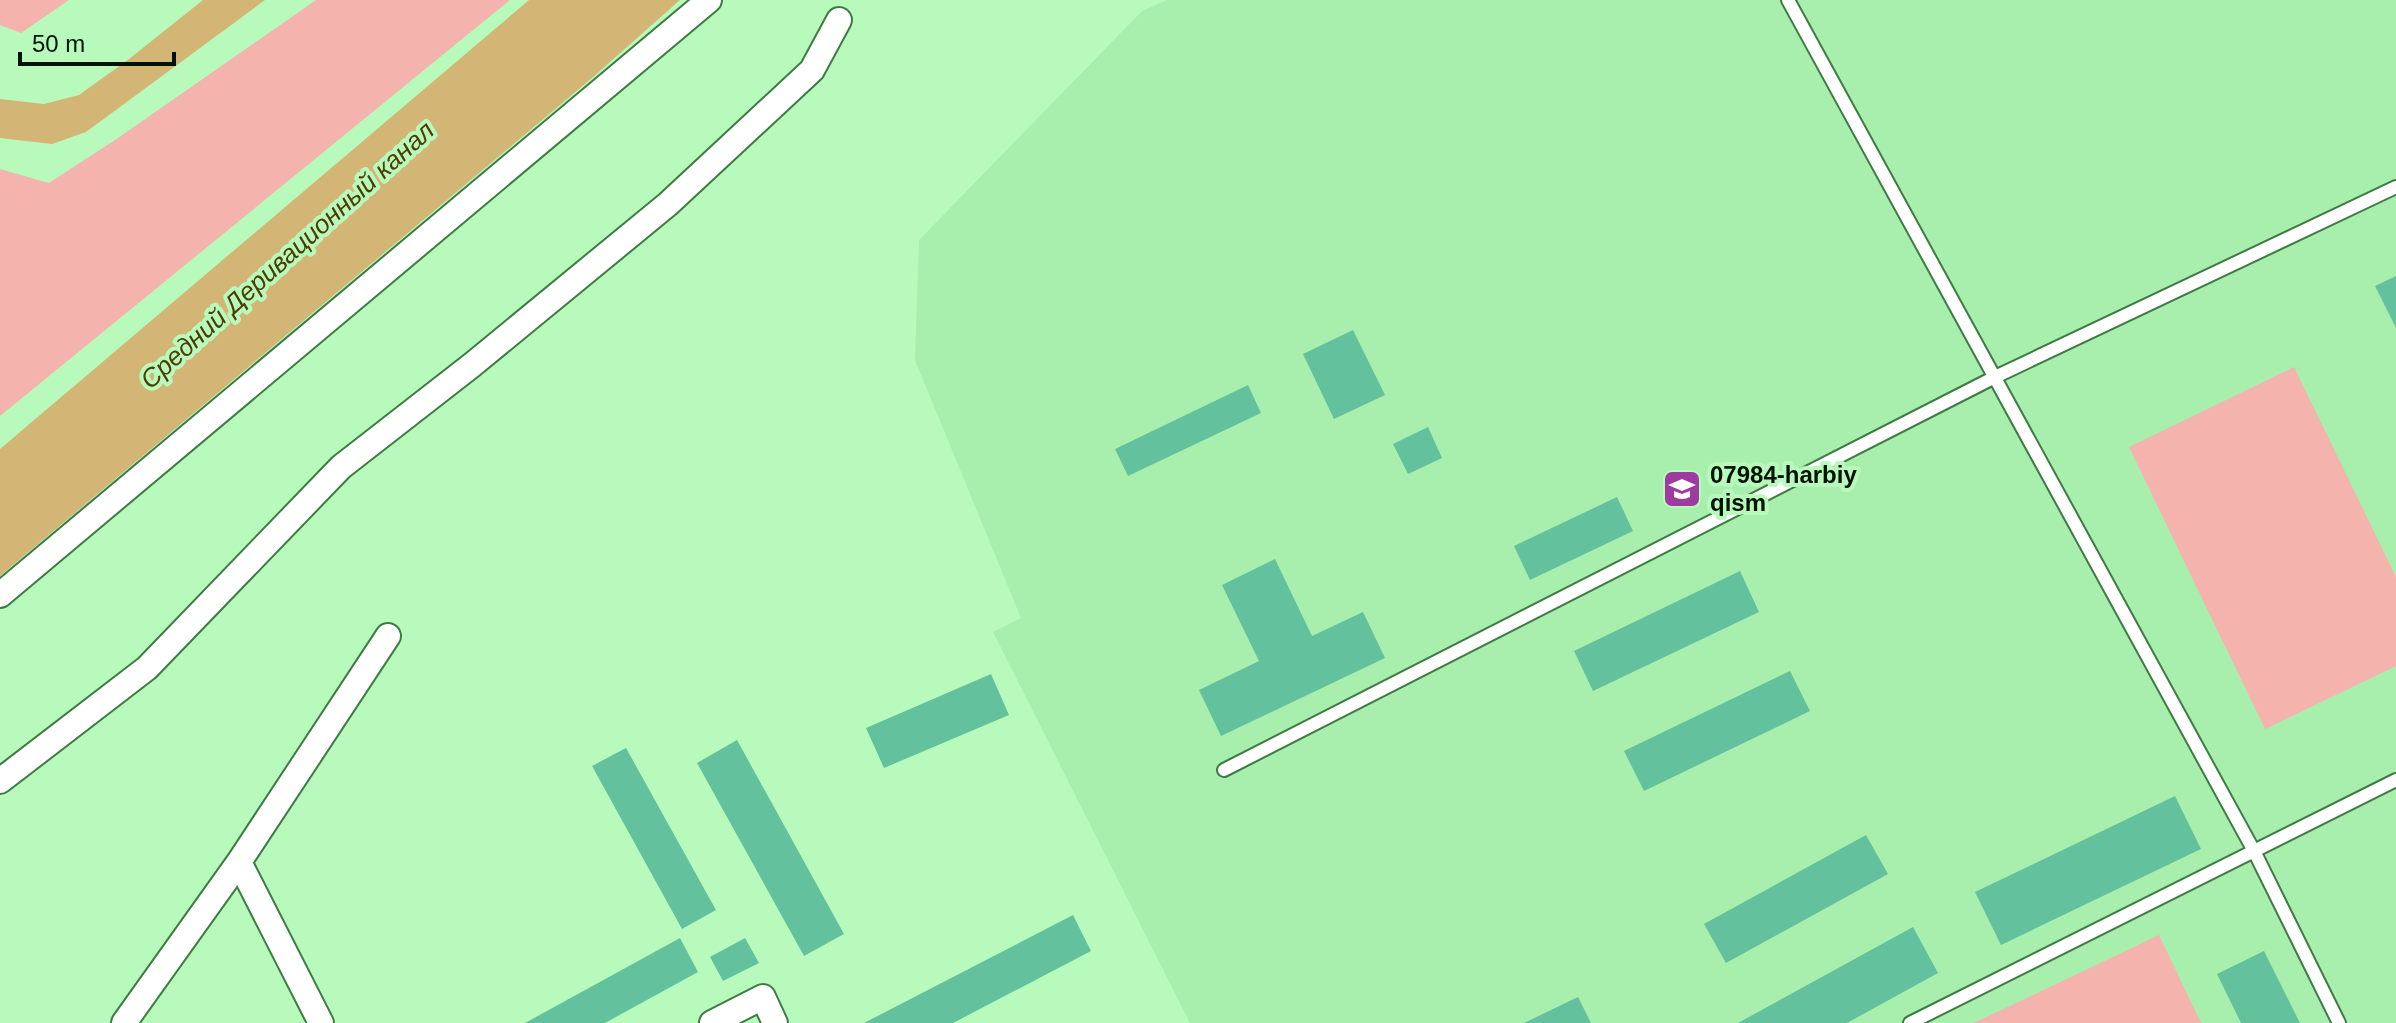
<svg xmlns="http://www.w3.org/2000/svg" width="2396" height="1023" font-family="Arial,sans-serif">
<rect width="100%" height="100%" fill="#b8fabc"/>
<!-- built -->
<path fill="#a8eeac" d="M1167,0H2396V1023H1190L993,632L1021,618L915,360L919,240L1142,11Z"/>
<!-- green -->
<path fill="#f4b4ad" d="M0,0H69L21,33L0,25Z
M316,0H510L0,416V169L49,183L118,138Z
M2294,367L2396,577V666L2265,729L2129,447Z
M2159,935L2201,1023H1974Z"/>
<!-- water -->
<path fill="#d3b675" d="M203,0H265L86,132L52,144L0,138V99L44,104L79,95L129,59Z
M529,0H680L592,78L0,576V449Z"/>
<!-- building -->
<path fill="#63c29d" d="M2396,276V328L2375,286Z
M1353,330L1385,395L1334,419L1303,354Z
M1248,385L1261,413L1128,476L1115,449Z
M1428,427L1442,458L1408,474L1393,444Z
M1617,497L1633,531L1530,580L1514,546Z
M1275,559L1312,636L1363,612L1385,658L1221,736L1199,690L1259,661L1222,585Z
M1740,571L1759,612L1593,691L1574,651Z
M1790,671L1810,711L1644,791L1624,751Z
M991,674L1009,715L884,768L866,728Z
M737,740L844,934L804,956L697,763Z
M626,748L716,910L682,929L592,766Z
M2175,796L2201,849L2001,945L1975,892Z
M1866,835L1888,874L1726,963L1704,924Z
M1073,915L1091,951L953,1023H864Z
M1913,927L1938,973L1847,1023H1738Z
M680,938L698,972L605,1023H525Z
M745,938L759,963L723,981L710,957Z
M2264,951L2300,1023H2241L2217,974Z
M1578,997L1591,1023H1524Z"/>
<g fill="none" stroke-linecap="round" stroke-linejoin="round">
<defs>
<path id="service" d="M1788,0L2254,851L2339,1023
M1224,770L1995,377L2396,187
M1910,1023L2396,780"/>
<path id="minor" d="M0,595L709,0
M0,781L147,668L341,467L472,365L668,204L812,70L839,20
M239,862L321,1023
M124,1023L239,862L388,636
M712,1023L763,997L775,1023"/>
</defs>
<!-- service casing -->
<use href="#service" stroke="#3e7b44" stroke-width="16"/>
<!-- minor casing -->
<use href="#minor" stroke="#3e7b44" stroke-width="28"/>
<!-- service -->
<use href="#service" stroke="#fff" stroke-width="12"/>
<!-- minor -->
<use href="#minor" stroke="#fff" stroke-width="24"/>
</g>
<!-- icons -->
<defs>
<symbol id="university-square" viewBox="-11 -11 22 22"><rect x="-9" y="-9" width="18" height="18" rx="4" fill="#9d3ba1" stroke="#b8fabc"/><path d="M0-5L7-2L0 1L-7-2ZM-4 1L0 2.5L4 1V4Q0 6-4 4Z" fill="#fff"/></symbol>
</defs>
<g fill-rule="evenodd">
<use href="#university-square" x="1660" y="467" width="44" height="44"/>
</g>
<g text-anchor="middle" stroke-width="8" stroke-linejoin="round" paint-order="stroke">
<!-- poi labels -->
<g font-size="24" font-weight="bold" fill="#001201" stroke="#b8fabc" text-anchor="start">
<text x="1710" y="483">07984-harbiy<tspan x="1710" dy="28">qism</tspan></text>
</g>
<!-- water labels -->
<g font-size="26" font-style="italic" fill="#4f3b04" stroke="#b8fabc">
<text transform="translate(287 255) rotate(-42)" y="9">Средний Деривационный канал</text>
</g>
</g>
<!-- scale -->
<path d="M20 52v12h154v-12" fill="none" stroke="#001201" stroke-width="4"/>
<text x="32" y="52" font-size="24" fill="#001201" stroke="#b8fabc" stroke-width="6" paint-order="stroke">50 m</text>
</svg>
